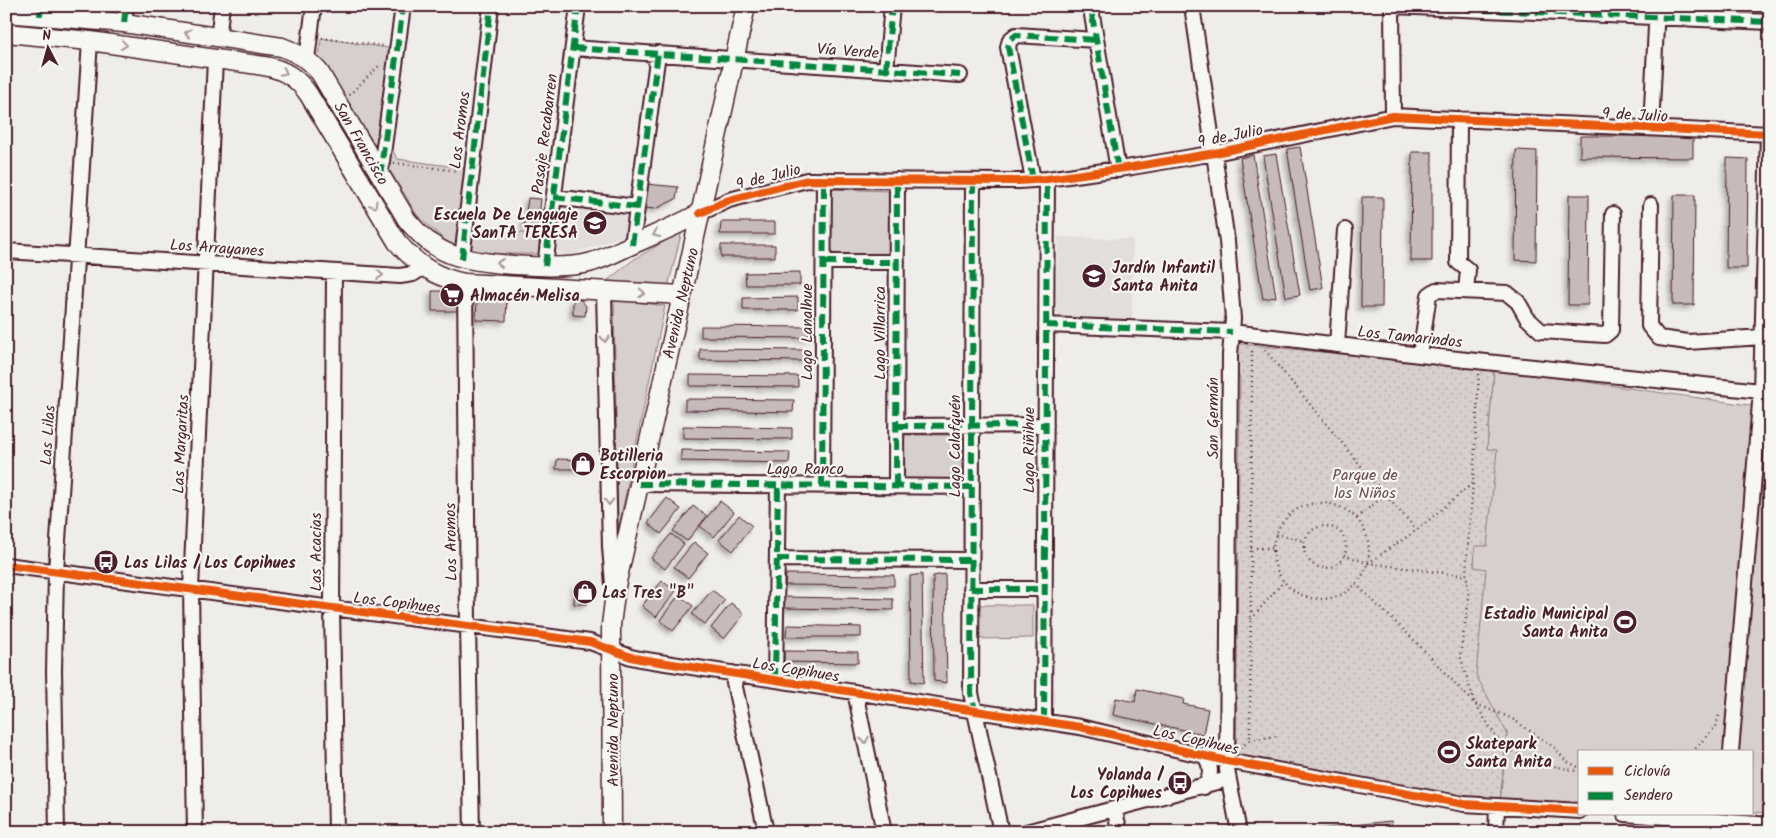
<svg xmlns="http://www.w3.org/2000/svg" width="1776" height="838" font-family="Kalam,sans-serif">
<defs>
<pattern id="park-dots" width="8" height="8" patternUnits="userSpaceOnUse" patternTransform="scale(1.25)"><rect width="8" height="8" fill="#d7cfce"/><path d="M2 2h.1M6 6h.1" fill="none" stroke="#bab1b1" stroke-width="1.8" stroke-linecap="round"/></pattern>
<filter id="shadow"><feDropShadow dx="-3.5" dy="3.5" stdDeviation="2.5" flood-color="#0004"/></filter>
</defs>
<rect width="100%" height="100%" fill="#efedea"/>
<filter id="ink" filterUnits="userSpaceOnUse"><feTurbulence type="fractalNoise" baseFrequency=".02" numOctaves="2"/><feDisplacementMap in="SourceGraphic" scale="10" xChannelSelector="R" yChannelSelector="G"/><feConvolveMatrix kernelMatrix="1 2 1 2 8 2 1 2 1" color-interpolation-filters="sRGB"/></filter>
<g filter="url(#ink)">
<!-- built -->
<path fill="#e3dedc" d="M565,205L629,212L628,234L568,256L556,251Z
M1058,237L1133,239L1132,319L1062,318L1056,312Z"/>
<!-- grass -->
<path fill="#d7cfce" stroke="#90777c" d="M321,38L389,48L383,130L397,159L464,168L459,225L539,235V254H478L449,244L417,215L334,78L319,61Z
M828,189L891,191L890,258L827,257Z
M682,231L668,287L602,285L633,260Z
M614,299L665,306L618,530Z
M1494,369L1770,408V813L1752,812V752H1580V804L1500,800L1507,733L1469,668L1475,546H1478Z
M902,435H962V482H902Z
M977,605H1033V638L977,639Z"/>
<!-- park -->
<path fill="url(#park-dots)" stroke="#90777c" d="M1240,344L1494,369L1487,449L1497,450L1487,546H1475L1474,567L1486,569L1476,675L1507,733L1500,800L1475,799L1243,758L1236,750L1240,379C1235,367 1235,355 1240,344Z"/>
<!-- building -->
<path fill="#c6babb" stroke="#4a1f2b" filter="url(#shadow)" d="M1580,136H1693V158L1580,157Z
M1300,147L1323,288L1310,290L1287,149Z
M1516,150L1537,151L1536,261L1515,260Z
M1412,152H1432V261H1411Z
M1276,154L1300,295L1286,297L1263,156Z
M1253,155L1276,297L1263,299L1240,158Z
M1727,158L1748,159L1747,268H1726Z
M646,184L678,187L676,199L655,209L644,208Z
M1569,195H1589L1588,305H1568Z
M1674,195H1695L1694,305H1673Z
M1362,197H1383L1382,307H1361Z
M528,198L541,199L538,229L524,227Z
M721,222H775V234H720Z
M721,245H775V257H721Z
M800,272V285H746L745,273Z
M432,291H451L458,298V311H432Z
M482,295L507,296L506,321L476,320L477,300Z
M798,297V310H743V298Z
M573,299L581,300L586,306L585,316L573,315Z
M701,326L809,327V338L701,337Z
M700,349L808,350V361L700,360Z
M690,375L798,376V387L690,386Z
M685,399L794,400L793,412L685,410Z
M683,426L792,428V439L683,438Z
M681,450L790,452L789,463L681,461Z
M557,459L586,460V469H556Z
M667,498L681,509L661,534L648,523Z
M720,501L734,512L714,537L700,526Z
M693,506L707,516L687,541L673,531Z
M739,515L752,526L733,551L719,540Z
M671,534L684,544L665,569L651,558Z
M694,542L708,553L688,578L674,567Z
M786,574L894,575V586L785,585Z
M922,574L924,683L911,681L910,576Z
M945,574L947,683L934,681L933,576Z
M662,581L676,591L656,617L642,606Z
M575,585L588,586L587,604H574Z
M712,590L725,600L705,625L692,614Z
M679,595L693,606L673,631L660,620Z
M784,597L893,599V610L784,608Z
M731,603L744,614L724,639L711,628Z
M787,625L861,627V637H786Z
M784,651L858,652V663L784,662Z
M1137,689L1184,699L1183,704L1208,709L1203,734L1113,715L1116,698L1135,702Z
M1391,821L1393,832H1318L1317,829Z"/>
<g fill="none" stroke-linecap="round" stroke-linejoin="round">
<defs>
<path id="minor" d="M1192,6L1227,241L1233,319L1230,355L1227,770L1239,832
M1392,6L1770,22
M1392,6L1393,116
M1092,15L1118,170
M124,23L126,6
M218,38L222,6
M573,48L960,75
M307,59L314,6
M886,70L892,6
M1459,119L1458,262L1468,270L1466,291
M1651,128L1657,6
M380,176L403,6
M1033,180L1008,47L1010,40L1016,35L1096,40
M973,181L971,693L1001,832
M554,197L637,207
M1651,205L1649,326L1659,338L1688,342L1762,337
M700,213L729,200L807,180L1019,181L1047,179L1132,167L1215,153L1393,116L1770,134
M632,245L658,53
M6,251L400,276L413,274L424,267
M462,259L491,6
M824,262H897
M545,266L578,6
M334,272L332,608L336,832
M465,283L468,626L472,832
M604,291L610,547L613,585
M1046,325L1232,332L1420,355L1770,392
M1337,345L1345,230
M1420,355L1429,295L1436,290L1507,293L1518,302L1527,318L1541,331L1605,335L1611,330L1613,214
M896,426L1046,425
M639,484L972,487
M822,486L824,179
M896,486L897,180
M777,559L971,560
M6,565L590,642L631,657L640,659L1080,727L1227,761L1464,804L1580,811
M971,589H1045
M732,673L766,832
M775,680L778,485
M855,692L884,832
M1044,721L1047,179
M1731,752L1761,391L1768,134
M1204,787C1212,776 1212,766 1204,755
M1114,809L1120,832
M1625,814L1770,825
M57,832L54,671L56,572L90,41
M195,832L191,589L215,59
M1026,832L1228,779
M1496,832L1497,807"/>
<path id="major" d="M6,13L124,23L282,47C298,53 310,60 320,73L407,220C419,234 431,246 448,253C475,265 564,271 592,262C606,258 620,250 634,244C656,234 678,225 700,213
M6,33L90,41L264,66C284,69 298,78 309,95L397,242C416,264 436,278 465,283L682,295
M612,832L611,625L616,586L684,287L746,6"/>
</defs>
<!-- minor casing -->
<use href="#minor" stroke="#4a1f2b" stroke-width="18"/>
<!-- major casing -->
<use href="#major" stroke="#4a1f2b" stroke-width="21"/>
<!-- path -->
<path stroke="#4a1f2b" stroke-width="2.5" stroke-dasharray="1 4" stroke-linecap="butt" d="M322,38L384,46
M349,95L381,64
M394,163L458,171
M1265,350L1385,495L1417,530
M1479,374L1473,483L1466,570L1469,600L1460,655L1475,704L1499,741L1524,759L1580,772
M1273 551a48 48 0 1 1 96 0a48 48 0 1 1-96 0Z
M1357,518L1385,495
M1304 547a21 21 0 1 1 42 0a21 21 0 1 1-42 0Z
M1276,534L1304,541
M1251,548H1272
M1344,555L1368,563L1467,576
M1368,563L1417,530L1472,484
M1356,584L1411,637L1475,704L1511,718L1555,748L1566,761L1580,768
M1251,619L1284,581
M1250,740L1277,736
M1241,748L1250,740L1252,348
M1692,752L1716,726L1719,715"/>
<!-- minor -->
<use href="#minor" stroke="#f6f6f2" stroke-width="14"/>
<!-- major -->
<use href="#major" stroke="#f6f6f2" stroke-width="18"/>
<!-- quiet -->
<path stroke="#00873e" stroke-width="6" stroke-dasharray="12 6" stroke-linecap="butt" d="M1392,6L1770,22
M1092,15L1118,170
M40,16L41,6
M124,23L126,6
M573,48L960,75
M886,70L892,6
M380,176L403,6
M1033,180L1008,47L1010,40L1016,35L1096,40
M973,181L971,693L975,710
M554,197L637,207
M632,245L658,53
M462,259L491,6
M824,262H897
M545,266L578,6
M1046,325L1232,332
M896,426L1046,425
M639,484L972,487
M822,486L824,179
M896,486L897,180
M777,559L971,560
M971,589H1045
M775,680L778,485
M1044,721L1047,179"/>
<defs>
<path id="cycleway" d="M700,213L729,200L807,180L1019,181L1047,179L1132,167L1215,153L1393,116L1770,134
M6,565L590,642L631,657L640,659L1080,727L1227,761L1464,804L1580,811"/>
</defs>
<!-- cycleway casing -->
<use href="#cycleway" stroke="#f6f6f2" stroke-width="11"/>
<!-- cycleway -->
<use href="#cycleway" stroke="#e8590c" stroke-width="8"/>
</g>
<!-- one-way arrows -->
<defs><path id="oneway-chevron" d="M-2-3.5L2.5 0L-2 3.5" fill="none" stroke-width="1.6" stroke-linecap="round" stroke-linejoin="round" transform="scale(1.25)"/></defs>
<g stroke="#a99598">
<use href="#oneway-chevron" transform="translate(188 33) rotate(-171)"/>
<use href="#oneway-chevron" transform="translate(124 45) rotate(7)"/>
<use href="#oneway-chevron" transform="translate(284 72) rotate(26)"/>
<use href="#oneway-chevron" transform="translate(374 205) rotate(59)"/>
<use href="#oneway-chevron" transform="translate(656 234) rotate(156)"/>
<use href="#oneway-chevron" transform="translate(500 263) rotate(-176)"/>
<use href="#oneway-chevron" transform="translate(380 275) rotate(4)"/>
<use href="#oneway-chevron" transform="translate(642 293) rotate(3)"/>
<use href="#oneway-chevron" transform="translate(605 339) rotate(89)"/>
<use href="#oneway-chevron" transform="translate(609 502) rotate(89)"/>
<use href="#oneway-chevron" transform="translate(865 740) rotate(78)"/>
</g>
</g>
<!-- icons -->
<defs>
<symbol id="school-disc" viewBox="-11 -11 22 22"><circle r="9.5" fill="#4a1f2b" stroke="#f6f6f2"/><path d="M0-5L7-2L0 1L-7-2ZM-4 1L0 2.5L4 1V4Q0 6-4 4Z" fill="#fff"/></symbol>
<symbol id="supermarket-disc" viewBox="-11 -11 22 22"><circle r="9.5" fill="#4a1f2b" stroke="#f6f6f2"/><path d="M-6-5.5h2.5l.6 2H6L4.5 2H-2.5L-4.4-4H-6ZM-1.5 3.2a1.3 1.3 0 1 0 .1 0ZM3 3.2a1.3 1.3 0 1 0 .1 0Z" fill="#fff"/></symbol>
<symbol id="shop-disc" viewBox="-11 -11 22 22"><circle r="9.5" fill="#4a1f2b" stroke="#f6f6f2"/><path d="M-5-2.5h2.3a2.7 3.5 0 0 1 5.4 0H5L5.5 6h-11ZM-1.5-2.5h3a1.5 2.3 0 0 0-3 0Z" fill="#fff"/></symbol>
<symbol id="bus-disc" viewBox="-11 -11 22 22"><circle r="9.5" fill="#4a1f2b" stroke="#f6f6f2"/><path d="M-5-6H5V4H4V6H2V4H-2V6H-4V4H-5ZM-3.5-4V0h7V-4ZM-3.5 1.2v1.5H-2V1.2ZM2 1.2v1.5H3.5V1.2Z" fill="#fff"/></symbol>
<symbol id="stadium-disc" viewBox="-11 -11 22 22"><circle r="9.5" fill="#4a1f2b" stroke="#f6f6f2"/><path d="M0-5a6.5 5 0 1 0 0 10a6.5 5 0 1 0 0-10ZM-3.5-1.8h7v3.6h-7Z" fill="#fff"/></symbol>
</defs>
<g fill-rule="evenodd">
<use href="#school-disc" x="581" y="209" width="28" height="28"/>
<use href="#school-disc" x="1080" y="262" width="28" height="28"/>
<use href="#supermarket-disc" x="438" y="281" width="28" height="28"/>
<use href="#shop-disc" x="569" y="450" width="28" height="28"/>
<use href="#bus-disc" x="92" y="548" width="28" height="28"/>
<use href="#shop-disc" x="571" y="578" width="28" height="28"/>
<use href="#stadium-disc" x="1611" y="608" width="28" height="28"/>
<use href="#stadium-disc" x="1435" y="738" width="28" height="28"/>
<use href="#bus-disc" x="1166" y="769" width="28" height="28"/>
</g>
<g text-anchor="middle" stroke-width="4.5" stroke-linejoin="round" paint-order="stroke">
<!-- street labels -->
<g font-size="16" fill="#4a1f2b" stroke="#f6f6f2">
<text transform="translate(848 50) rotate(4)" y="6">Vía Verde</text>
<text transform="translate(1635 114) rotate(3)" y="6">9 de Julio</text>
<text transform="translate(459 130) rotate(-83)" y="6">Los Aromos</text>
<text transform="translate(544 134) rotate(-83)" y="6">Pasaje Recabarren</text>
<text transform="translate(1230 135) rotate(-11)" y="6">9 de Julio</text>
<text transform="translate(362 143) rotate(60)" y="6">San Francisco</text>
<text transform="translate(768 176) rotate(-14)" y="6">9 de Julio</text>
<text transform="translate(217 247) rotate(4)" y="6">Los Arrayanes</text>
<text transform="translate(680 303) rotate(-77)" y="6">Avenida Neptuno</text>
<text transform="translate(806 332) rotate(-90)" y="6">Lago Lanalhue</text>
<text transform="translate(879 333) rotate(-90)" y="6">Lago Villarrica</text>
<text transform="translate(1410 336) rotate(6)" y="6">Los Tamarindos</text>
<text transform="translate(1212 418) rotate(-90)" y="6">San Germán</text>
<text transform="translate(47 435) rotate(-86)" y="6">Las Lilas</text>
<text transform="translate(180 444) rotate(-87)" y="6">Las Margaritas</text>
<text transform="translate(954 446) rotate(-90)" y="6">Lago Calafquén</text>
<text transform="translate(1028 450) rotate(-90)" y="6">Lago Riñihue</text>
<text x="805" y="474">Lago Ranco</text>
<text transform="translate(450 542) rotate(-91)" y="6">Los Aromos</text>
<text transform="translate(315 552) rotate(-90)" y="6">Las Acacias</text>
<text transform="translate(397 602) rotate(7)" y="6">Los Copihues</text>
<text transform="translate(796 669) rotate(9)" y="6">Los Copihues</text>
<text transform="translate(612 730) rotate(-90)" y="6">Avenida Neptuno</text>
<text transform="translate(1196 739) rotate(13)" y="6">Los Copihues</text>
</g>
<!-- poi labels -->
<g font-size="16" font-weight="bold" fill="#4a1f2b" stroke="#f6f6f2" text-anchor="start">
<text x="578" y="220" text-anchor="end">Escuela De Lenguaje<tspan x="578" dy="18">SanTA TERESA</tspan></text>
<text x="1112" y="273">Jardín Infantil<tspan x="1112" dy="18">Santa Anita</tspan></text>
<text x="470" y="301">Almacén Melisa</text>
<text x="600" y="461">Botilleria<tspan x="600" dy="18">Escorpion</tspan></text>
<text x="124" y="568">Las Lilas / Los Copihues</text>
<text x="602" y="598">Las Tres "B"</text>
<text x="1608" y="619" text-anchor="end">Estadio Municipal<tspan x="1608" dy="18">Santa Anita</tspan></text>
<text x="1466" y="749">Skatepark<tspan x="1466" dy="18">Santa Anita</tspan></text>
<text x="1162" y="780" text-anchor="end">Yolanda /<tspan x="1162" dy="18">Los Copihues</tspan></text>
</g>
<!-- park labels -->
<g font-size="16" fill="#6d4b54" stroke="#f6f6f2">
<text x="1365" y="480">Parque de<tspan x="1365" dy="18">los Niños</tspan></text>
</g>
</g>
<!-- margin -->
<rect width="1776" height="838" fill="none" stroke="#f6f6f2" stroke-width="25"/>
<rect x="12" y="12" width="1751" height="813" fill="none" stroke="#4a1f2b" stroke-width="2" filter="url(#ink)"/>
<!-- legend -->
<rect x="1578" y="750" width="175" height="65" fill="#f6f6f2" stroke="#b1a0a2"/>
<rect x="1588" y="767" width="25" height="8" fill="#e8590c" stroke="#b1a0a2"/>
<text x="1624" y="776" font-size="15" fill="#4a1f2b">Ciclovía</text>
<rect x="1588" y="792" width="25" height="8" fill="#00873e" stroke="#b1a0a2"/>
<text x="1624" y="800" font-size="15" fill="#4a1f2b">Sendero</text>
<!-- north arrow -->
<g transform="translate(48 48) rotate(354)" stroke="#f6f6f2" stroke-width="4" paint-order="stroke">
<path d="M0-4L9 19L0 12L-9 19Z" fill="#4a1f2b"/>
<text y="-8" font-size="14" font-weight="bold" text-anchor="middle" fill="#4a1f2b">N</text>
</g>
</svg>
